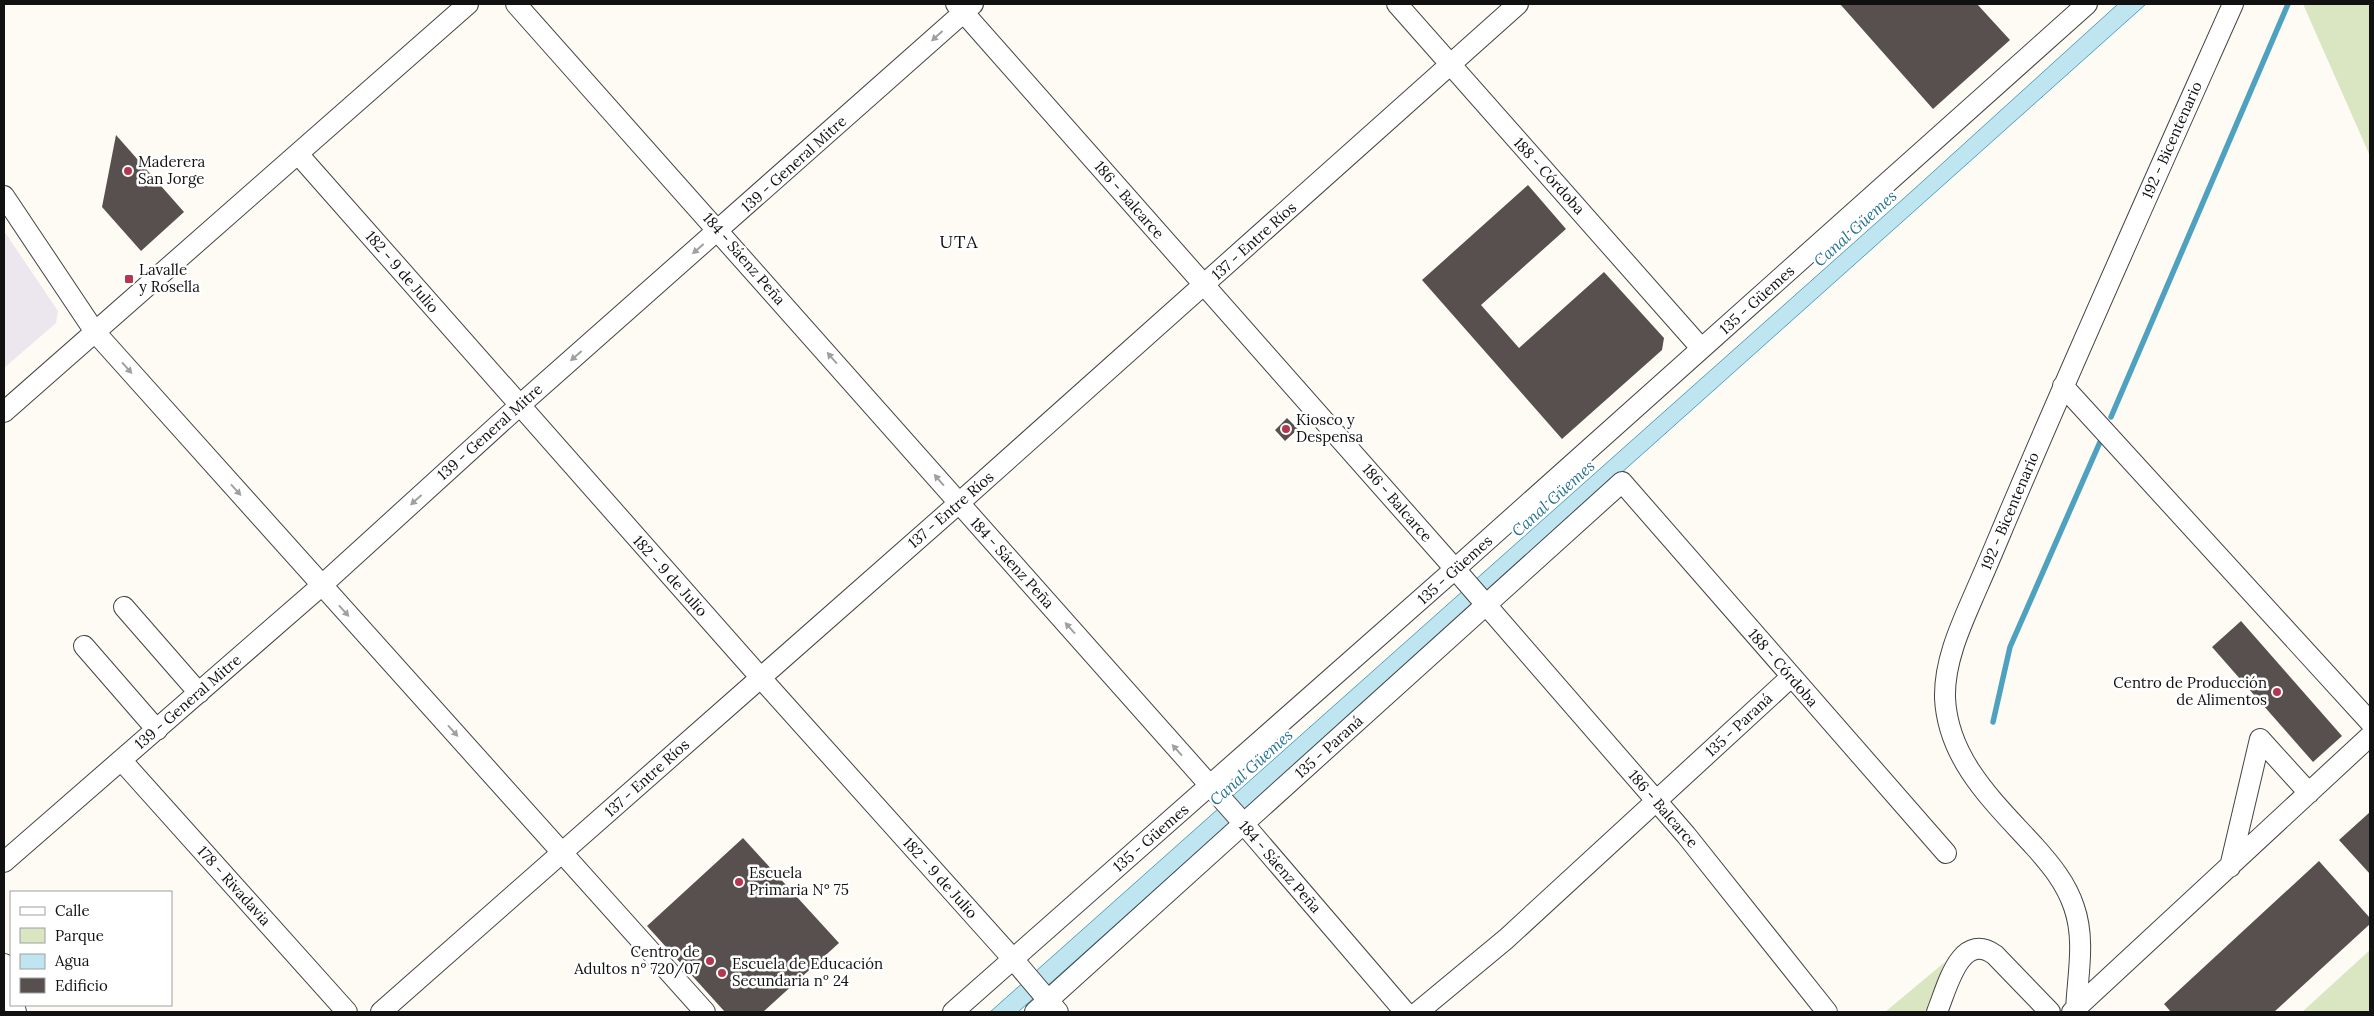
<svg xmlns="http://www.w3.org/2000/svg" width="2374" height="1016" font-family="Lora,serif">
<rect width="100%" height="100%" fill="#fefbf5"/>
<!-- industrial -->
<path fill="#ece7ee" d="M4,231L58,311L56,323L4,368Z"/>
<!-- green -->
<path fill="#dae6c1" d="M2303,4H2370V156Z
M2370,950V1012H2302Z
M1945,962L1925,1012H1885Z"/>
<!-- water -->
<path fill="#bfe5f0" stroke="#4ea2bf" d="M2118,4H2146L1018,1012H990L1912,191Z"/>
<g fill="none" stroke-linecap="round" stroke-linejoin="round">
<!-- stream -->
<path stroke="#4ea2bf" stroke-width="5.5" d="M2111,417L2288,4
M1993,722L2010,647L2100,442"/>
</g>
<!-- building -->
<path fill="#58504e" d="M1840,4H1977L2010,40L1933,109Z
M116,135L184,212L141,251L102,207Z
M1528,185L1566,229L1481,305L1519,348L1604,272L1664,338L1662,350L1562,439L1422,280Z
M1287,418L1298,429L1285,441L1275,430Z
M2241,621L2342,736L2313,762L2212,647Z
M2370,812V874L2339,840Z
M743,838L839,943L763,1012H725L647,926Z
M2319,861L2370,918V924L2274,1012H2171L2164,1004Z"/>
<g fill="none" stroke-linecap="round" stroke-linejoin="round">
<defs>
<path id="minor" d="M516,4L1237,816L1405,1012
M956,4L1455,569L1686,835L1827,1012
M1397,4L1701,348
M298,154L760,677L1013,959L1058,1012
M4,196L95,332L705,1012
M2063,386L2370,722
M4,412L468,4
M124,607L199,693
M84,646L157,730
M122,761L347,1012
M4,862L321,586L520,405L973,4
M2230,867L2260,739L2309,793
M4,964L11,993
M14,1005L16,1012
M381,1012L959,503L1518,4
M953,1012L1455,569L2087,4
M1035,1012L1622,482L1946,853
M1418,1012L1506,939L1791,677
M1937,1012C1947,988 1960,930 1995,955L2050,1012
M2072,1012L2370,736
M2076,1012C2077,978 2086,941 2074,907C2066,883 2051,865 2035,847C1995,803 1948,761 1945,698C1944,659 1963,621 1978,586C1990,559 2001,532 2013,504C2084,337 2159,170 2233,4"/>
</defs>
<!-- minor casing -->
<use href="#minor" stroke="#444" stroke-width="22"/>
<!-- minor -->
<use href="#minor" stroke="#fff" stroke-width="20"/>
</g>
<!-- one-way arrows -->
<defs><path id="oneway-solid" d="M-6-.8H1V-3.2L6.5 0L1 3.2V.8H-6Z" transform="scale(1.25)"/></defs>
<g fill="#a0a0a0">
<use href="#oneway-solid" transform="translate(937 36) rotate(138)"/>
<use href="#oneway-solid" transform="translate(698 249) rotate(139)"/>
<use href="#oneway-solid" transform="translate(576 356) rotate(139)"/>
<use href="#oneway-solid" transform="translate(832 358) rotate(-131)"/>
<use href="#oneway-solid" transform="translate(127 368) rotate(48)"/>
<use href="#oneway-solid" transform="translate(939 480) rotate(-131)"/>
<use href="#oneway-solid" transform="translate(236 490) rotate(48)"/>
<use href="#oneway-solid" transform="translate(416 500) rotate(138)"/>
<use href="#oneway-solid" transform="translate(344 611) rotate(48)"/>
<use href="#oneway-solid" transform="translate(1070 628) rotate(-132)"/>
<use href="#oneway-solid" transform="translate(453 731) rotate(48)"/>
<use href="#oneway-solid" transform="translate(1177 750) rotate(-132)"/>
</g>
<!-- markers -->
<g fill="#b2374f" stroke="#fff" stroke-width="2">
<circle cx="128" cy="171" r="5"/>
<rect x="124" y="274" width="10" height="10" rx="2.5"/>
<circle cx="1286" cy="429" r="5"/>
<circle cx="2277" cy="692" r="5"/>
<circle cx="739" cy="882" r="5"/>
<circle cx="710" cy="961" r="5"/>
<circle cx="722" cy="973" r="5"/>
</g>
<g text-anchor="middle" stroke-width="5" stroke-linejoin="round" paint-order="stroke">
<!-- street labels -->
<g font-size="15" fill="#111" stroke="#fff">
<text transform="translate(2172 140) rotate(-66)" y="5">192 - Bicentenario</text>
<text transform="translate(794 164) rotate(-42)" y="5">139 - General Mitre</text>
<text transform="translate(1549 176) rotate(48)" y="5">188 - Córdoba</text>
<text transform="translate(1129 200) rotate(49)" y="5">186 - Balcarce</text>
<text transform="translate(1254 241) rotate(-42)" y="5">137 - Entre Ríos</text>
<text transform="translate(744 259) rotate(49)" y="5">184 - Sáenz Peña</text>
<text transform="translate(402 272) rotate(49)" y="5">182 - 9 de Julio</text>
<text transform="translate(1757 300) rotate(-42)" y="5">135 - Güemes</text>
<text transform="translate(490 432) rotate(-42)" y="5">139 - General Mitre</text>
<text transform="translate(1397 503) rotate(49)" y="5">186 - Balcarce</text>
<text transform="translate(951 510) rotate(-41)" y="5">137 - Entre Ríos</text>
<text transform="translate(2010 511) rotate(-67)" y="5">192 - Bicentenario</text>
<text transform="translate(1012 563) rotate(48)" y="5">184 - Sáenz Peña</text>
<text transform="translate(1455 570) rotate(-42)" y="5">135 - Güemes</text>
<text transform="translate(670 576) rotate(48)" y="5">182 - 9 de Julio</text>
<text transform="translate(1783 668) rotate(49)" y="5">188 - Córdoba</text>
<text transform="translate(188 702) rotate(-41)" y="5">139 - General Mitre</text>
<text transform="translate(1739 725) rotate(-43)" y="5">135 - Paraná</text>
<text transform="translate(1329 747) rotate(-42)" y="5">135 - Paraná</text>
<text transform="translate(647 778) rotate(-42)" y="5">137 - Entre Ríos</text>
<text transform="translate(1663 809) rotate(49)" y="5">186 - Balcarce</text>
<text transform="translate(1151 838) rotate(-41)" y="5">135 - Güemes</text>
<text transform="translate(1280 867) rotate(49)" y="5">184 - Sáenz Peña</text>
<text transform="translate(940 878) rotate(48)" y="5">182 - 9 de Julio</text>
<text transform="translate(234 886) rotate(48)" y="5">178 - Rivadavia</text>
</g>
<!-- poi labels -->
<g font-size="15" fill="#111" stroke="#fff" text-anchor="start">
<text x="138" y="167">Maderera<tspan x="138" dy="17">San Jorge</tspan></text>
<text x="139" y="275">Lavalle<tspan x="139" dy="17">y Rosella</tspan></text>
<text x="1296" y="425">Kiosco y<tspan x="1296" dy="17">Despensa</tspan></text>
<text x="2267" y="688" text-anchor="end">Centro de Producción<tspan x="2267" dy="17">de Alimentos</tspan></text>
<text x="749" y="878">Escuela<tspan x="749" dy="17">Primaria N° 75</tspan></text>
<text x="700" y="957" text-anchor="end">Centro de<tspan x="700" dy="17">Adultos nº 720/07</tspan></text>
<text x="732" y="969">Escuela de Educación<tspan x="732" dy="17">Secundaria nº 24</tspan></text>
</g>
<!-- water labels -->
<g font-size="16" font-style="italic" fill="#277596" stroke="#fff">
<text transform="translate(1855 228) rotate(-42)" y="6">Canal Güemes</text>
<text transform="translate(1553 498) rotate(-42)" y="6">Canal Güemes</text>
<text transform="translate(1251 767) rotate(-42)" y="6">Canal Güemes</text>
</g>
<!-- quarter labels -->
<g font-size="18" letter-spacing="1" fill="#111" stroke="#fff">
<text x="959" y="248">UTA</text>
</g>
</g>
<!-- border -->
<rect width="2374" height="1016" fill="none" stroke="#111111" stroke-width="10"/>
<!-- legend -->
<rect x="10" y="891" width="162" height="115" fill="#ffffff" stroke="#a0a0a0"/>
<rect x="20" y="907" width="25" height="8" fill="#ffffff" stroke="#a0a0a0"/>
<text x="55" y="916" font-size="15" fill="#111111">Calle</text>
<rect x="20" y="928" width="25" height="15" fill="#dae6c1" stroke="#a0a0a0"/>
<text x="55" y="941" font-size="15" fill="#111111">Parque</text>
<rect x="20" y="954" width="25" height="15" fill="#bfe5f0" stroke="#a0a0a0"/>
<text x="55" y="966" font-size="15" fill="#111111">Agua</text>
<rect x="20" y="978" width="25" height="15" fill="#58504e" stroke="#a0a0a0"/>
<text x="55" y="991" font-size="15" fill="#111111">Edificio</text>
</svg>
